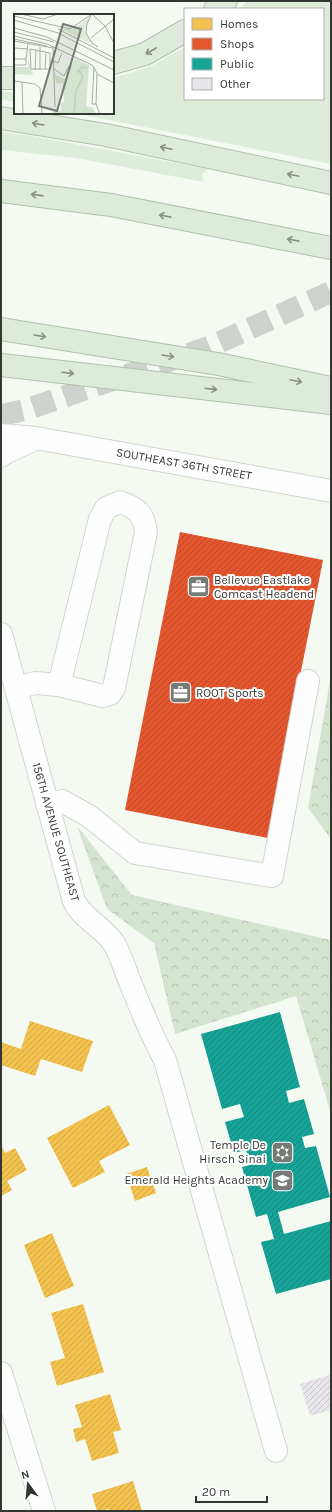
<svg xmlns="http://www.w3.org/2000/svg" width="332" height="1512" font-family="Karla,sans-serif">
<defs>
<pattern id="forest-crowns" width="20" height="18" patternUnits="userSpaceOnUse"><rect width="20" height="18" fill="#d3e5ce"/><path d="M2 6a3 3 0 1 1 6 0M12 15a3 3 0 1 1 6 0" fill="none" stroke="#b6c5b1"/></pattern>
<pattern id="homes-hatch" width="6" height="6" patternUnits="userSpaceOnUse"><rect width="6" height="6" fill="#f2c14e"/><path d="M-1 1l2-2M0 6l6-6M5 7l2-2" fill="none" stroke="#d0a645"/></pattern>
<pattern id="shops-hatch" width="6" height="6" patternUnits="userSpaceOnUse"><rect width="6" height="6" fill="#e4572e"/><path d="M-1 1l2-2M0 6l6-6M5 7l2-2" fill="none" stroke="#b94928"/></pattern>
<pattern id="public-hatch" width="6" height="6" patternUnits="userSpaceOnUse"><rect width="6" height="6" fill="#17a398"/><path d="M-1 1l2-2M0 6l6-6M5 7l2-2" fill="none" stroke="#15867d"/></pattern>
<pattern id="building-hatch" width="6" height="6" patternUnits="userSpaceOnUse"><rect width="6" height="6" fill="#e8e6ea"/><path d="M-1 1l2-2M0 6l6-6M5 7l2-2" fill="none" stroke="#c7c6c9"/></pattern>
</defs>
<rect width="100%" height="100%" fill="#f4faf2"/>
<!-- green -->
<path fill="#deedd9" d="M247,1H331V164L73,113H113V78L151,66L185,47V99H323V9H239Z
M1,91L15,92V102L1,99Z
M1,132L32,136L208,169L202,175L204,182L76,158L1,150Z"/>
<!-- forest -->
<path fill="url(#forest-crowns)" d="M331,675V839L308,808Z
M77,826L132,895L331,940V1114L296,996L175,1034L154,943L107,909Z"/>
<!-- homes -->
<path fill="url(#homes-hatch)" d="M30,1021L93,1041L82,1072L41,1059L35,1076L1,1065V1042L21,1049Z
M109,1105L130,1145L99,1161L105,1172L73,1188L47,1138Z
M1,1145L5,1153L15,1148L27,1170L7,1181L12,1190L1,1196Z
M147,1167L156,1193L135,1201L126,1174Z
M52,1233L74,1286L45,1298L24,1245Z
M83,1304L104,1372L57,1386L50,1362L65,1358L51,1313Z
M110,1394L121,1430L113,1432L119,1453L92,1461L85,1439L76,1442L73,1429L82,1427L75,1405Z
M133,1481L142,1511H109V1509L97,1511L92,1494Z"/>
<!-- shops -->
<path fill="url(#shops-hatch)" d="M180,532L323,560L268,838L125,810Z"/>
<!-- public -->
<path fill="url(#public-hatch)" d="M280,1012L300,1087L286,1091L289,1103L304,1099L314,1134L302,1137L305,1148L316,1146L330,1197L278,1212L284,1234L331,1221V1279L276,1294L261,1242L274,1239L267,1214L256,1217L242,1167L250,1165L246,1150L234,1153L225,1122L244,1117L240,1104L222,1109L201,1034Z"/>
<!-- building -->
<path fill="url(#building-hatch)" d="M330,1375L331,1410L310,1416L300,1384Z"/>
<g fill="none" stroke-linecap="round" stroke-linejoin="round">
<!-- minor-tunnel -->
<path stroke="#cdd3cc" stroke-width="22" stroke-dasharray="22 11" stroke-linecap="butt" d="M1,415L25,410L209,347L331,292"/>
<defs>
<path id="minor" d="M1,435L36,438L331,491
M1,456L5,453L35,439
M1,634L74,901C83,920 104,927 115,945C121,956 125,970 130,982C141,1009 151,1035 165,1060L276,1451
M16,688L35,683L59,685L103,696L110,694L114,688L146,532C144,514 137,508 120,502L106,508L100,519L59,685
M47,805L62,801L89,816L135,853L272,876L308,681
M1,1373L44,1511"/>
<path id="highway" d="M215,9L226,1
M113,63L145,54L185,31
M1,78H15
M1,118L106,135L331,183
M1,191L111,205L331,248
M1,329L218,364L331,388
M1,365L331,403"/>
</defs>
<!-- minor casing -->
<use href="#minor" stroke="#d0d5ce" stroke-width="24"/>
<!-- highway casing -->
<use href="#highway" stroke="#b2c0ae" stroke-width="24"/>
<!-- minor -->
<use href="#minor" stroke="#fdfefd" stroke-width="22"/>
<!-- highway -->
<use href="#highway" stroke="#deeada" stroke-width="22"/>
</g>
<!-- one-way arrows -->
<defs><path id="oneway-shaft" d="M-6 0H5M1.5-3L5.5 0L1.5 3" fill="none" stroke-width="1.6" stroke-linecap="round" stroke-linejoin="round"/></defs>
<g stroke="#889086">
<use href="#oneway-shaft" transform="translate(151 51) rotate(150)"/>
<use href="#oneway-shaft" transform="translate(38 124) rotate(-171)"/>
<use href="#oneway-shaft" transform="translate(166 148) rotate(-168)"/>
<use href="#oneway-shaft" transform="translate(293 175) rotate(-168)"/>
<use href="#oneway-shaft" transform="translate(37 195) rotate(-172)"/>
<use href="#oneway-shaft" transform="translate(165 216) rotate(-169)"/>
<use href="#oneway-shaft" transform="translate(293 240) rotate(-169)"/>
<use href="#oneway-shaft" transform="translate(40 336) rotate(9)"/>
<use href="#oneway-shaft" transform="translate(168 356) rotate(9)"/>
<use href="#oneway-shaft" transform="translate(68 373) rotate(7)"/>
<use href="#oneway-shaft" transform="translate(296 381) rotate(12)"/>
<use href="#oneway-shaft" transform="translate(211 389) rotate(7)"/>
</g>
<!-- icons -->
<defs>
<symbol id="office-square" viewBox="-11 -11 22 22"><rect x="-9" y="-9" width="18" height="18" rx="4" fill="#777b75" stroke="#fff"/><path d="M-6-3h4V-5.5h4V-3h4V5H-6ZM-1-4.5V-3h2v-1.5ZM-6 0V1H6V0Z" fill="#fff"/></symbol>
<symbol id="synagogue-square" viewBox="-11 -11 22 22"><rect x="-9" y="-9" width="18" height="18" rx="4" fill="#777b75" stroke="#fff"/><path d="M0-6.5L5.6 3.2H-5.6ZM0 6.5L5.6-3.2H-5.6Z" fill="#fff"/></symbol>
<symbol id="school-square" viewBox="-11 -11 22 22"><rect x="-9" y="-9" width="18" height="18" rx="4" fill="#777b75" stroke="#fff"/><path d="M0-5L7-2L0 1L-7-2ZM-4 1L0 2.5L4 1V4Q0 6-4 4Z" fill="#fff"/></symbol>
</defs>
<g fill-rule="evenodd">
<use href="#office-square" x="186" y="574" width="25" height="25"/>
<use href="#office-square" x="168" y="680" width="25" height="25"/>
<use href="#synagogue-square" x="270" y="1140" width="25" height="25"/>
<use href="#school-square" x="270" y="1168" width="25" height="25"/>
</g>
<g text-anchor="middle" stroke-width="4" stroke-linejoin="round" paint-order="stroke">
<!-- street labels -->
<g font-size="12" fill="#333732" stroke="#fff">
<text transform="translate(184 464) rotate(10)" y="4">SOUTHEAST 36TH STREET</text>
<text transform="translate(56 832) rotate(74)" y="4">156TH AVENUE SOUTHEAST</text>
</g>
<!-- poi labels -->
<g font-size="12" fill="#333732" stroke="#fff" text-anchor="start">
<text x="214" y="584">Bellevue Eastlake<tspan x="214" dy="14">Comcast Headend</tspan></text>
<text x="196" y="697">ROOT Sports</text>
<text x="266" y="1149" text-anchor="end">Temple De<tspan x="266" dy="14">Hirsch Sinai</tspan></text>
<text x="268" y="1184" text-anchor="end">Emerald Heights Academy</text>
</g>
</g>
<!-- overview -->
<g transform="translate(14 14)">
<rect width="100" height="100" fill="#f4faf2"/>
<path d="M75,3L71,17L81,32L47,15L62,14Z" fill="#deedd9"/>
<path d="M61,44L75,51L72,92L79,94L82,100H39V97H47V89L50,88L49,69H42L40,56L42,61L53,66V59ZM14,45L19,61L0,60V53H14Z" fill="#d3e5ce"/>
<path fill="none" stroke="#c0d5ba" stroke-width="2" d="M60,100L62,77L68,65V60L64,57L68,53L74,54"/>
<path fill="none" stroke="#a7aca5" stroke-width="1" d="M7,0L29,5L44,0M78,0L91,12L100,29M77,1L73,10L72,19L78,29L84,33M0,2L56,15L78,0M0,6L44,19L100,48M0,14L33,23L100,56M44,15L100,44M0,18L40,28M0,22L33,30L78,51L83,59L82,90M77,24L100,5M0,25L33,32M0,27L39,34M39,32L41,93M0,34L14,35M16,35L36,39V55H17ZM0,45H12V51H0M12,45L14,30M39,47L44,49L48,39M80,53L78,90H82L86,100M39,54L50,62L55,52M31,55L32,38M21,56L22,36M26,56V33M83,60L100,69M0,67L21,70L26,74L28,100M8,68L9,100"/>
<path fill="#777b75" fill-opacity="0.15" stroke="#777b75" stroke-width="2" d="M49,10L67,15L43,97L25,92Z"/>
<rect width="100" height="100" fill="none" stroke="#333732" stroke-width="2"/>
</g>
<!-- border -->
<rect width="332" height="1512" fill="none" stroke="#333732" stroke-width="4"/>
<!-- legend -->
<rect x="184" y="8" width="140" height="92" fill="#ffffff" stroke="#adafad"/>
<rect x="192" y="18" width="20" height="12" fill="#f2c14e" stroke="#adafad"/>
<text x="220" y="28" font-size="12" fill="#333732">Homes</text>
<rect x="192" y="38" width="20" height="12" fill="#e4572e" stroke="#adafad"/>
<text x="220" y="48" font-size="12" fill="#333732">Shops</text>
<rect x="192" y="58" width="20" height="12" fill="#17a398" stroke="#adafad"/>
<text x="220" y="68" font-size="12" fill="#333732">Public</text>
<rect x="192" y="78" width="20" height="12" fill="#e8e6ea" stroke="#adafad"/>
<text x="220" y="88" font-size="12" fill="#333732">Other</text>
<!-- north arrow -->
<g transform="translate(28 1484) rotate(344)" stroke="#ffffff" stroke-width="3" paint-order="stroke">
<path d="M0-3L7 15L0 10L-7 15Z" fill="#333732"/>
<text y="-6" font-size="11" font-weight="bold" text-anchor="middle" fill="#333732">N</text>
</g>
<!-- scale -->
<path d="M196 1496v6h71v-6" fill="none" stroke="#333732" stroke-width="2"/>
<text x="202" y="1496" font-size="12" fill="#333732" stroke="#ffffff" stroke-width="3" paint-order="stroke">20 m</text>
</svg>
